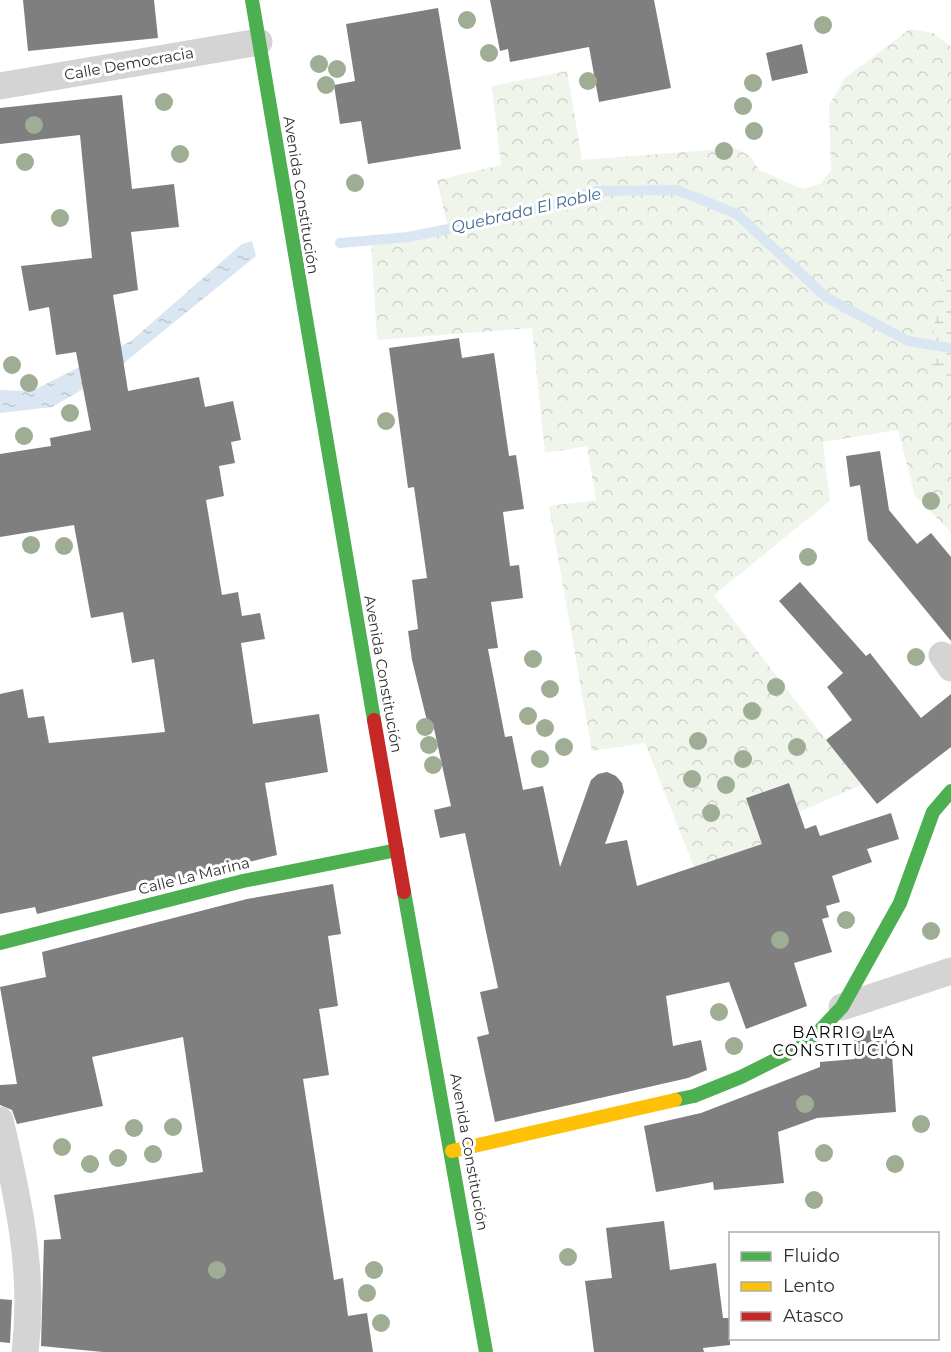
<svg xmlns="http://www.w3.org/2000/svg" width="951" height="1352" font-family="Montserrat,sans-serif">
<defs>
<pattern id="forest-crowns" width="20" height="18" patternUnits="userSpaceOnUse" patternTransform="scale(1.5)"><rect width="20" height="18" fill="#f0f5ec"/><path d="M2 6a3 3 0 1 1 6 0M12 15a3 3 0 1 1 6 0" fill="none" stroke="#ced2cb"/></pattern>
<pattern id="wetland-marsh" width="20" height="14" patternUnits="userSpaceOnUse" patternTransform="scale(1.5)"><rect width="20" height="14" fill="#f0f5ec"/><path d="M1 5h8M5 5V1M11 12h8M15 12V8" fill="none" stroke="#ced2cb"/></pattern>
<pattern id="water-ripples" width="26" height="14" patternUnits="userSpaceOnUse" patternTransform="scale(1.5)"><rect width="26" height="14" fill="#dae6f1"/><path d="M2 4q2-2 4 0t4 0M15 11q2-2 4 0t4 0" fill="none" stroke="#bbc6cf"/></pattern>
</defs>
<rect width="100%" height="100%" fill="#fff"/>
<!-- forest -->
<path fill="url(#forest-crowns)" d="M910,29L934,33L951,47V253L944,264L930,360L951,392V532L915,496L898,430L823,442L830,501L714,595L861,785L799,812L789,783L746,797L762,844L694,867L645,743L592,751L549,506L596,500L587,446L545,453L532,328L377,340L371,240L448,229L437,180L501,165L492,86L567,71L582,160L735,148L750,156L759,170L803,189L820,184L831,171L829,105L845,78Z"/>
<!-- wetland -->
<path fill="url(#wetland-marsh)" d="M951,253V392L929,360L944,264Z"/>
<!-- water -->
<path fill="url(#water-ripples)" d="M252,241L256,256L114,371L52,407L0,413V390L32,391L131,341L242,244Z"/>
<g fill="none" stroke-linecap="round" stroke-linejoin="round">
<!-- stream -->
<path stroke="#dae6f1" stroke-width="10" d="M340,243L408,237L513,216L596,191L677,190L737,214L827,298L908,341L951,348"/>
</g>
<!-- building -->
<path fill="#7f7f7f" d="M23,0H154L158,38L28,51Z
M490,0H654L671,88L599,102L589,47L510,62L508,49L500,51Z
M438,8L461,149L368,164L361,121L340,124L334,85L355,81L346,24Z
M802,44L808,73L772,81L766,53Z
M122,95L132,189L174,184L179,227L131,232L138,290L113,295L128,391L199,377L205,407L233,401L241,440L231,442L235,463L219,466L224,496L206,500L222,595L238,592L242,616L260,613L265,639L241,643L253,724L319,714L328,772L265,783L277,855L37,914L35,907L0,914V694L23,689L28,718L44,716L49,743L165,732L154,659L132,663L123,612L91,618L74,525L0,537V454L51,446L50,438L91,430L76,352L56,355L49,307L29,311L21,266L92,258L80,135L0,144V108Z
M459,338L462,358L494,353L509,456L516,455L524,509L503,512L510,566L519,565L523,598L491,602L498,648L488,649L505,737L512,736L523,790L543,786L560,867L591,780L598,774L607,772L616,776L622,783L624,792L605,844L627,840L637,886L762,844L746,798L789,783L805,829L816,825L820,836L891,813L899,839L867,849L872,862L832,876L840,902L826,906L829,917L822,919L832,952L794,963L807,1006L746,1029L729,982L666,996L673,1046L701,1040L707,1070L688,1078L495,1122L477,1037L489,1034L480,992L498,988L465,833L440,838L434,810L451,806L433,724L428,725L412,660L408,631L418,629L412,580L427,578L414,487L408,488L389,348Z
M880,451L889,510L917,544L931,533L951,557V641L868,540L860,485L850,487L846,456Z
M800,582L866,656L870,653L921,718L951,694V747L877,804L826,740L852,720L827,687L843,673L779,601Z
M333,884L341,934L328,936L338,1006L319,1009L329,1075L303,1079L334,1280L343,1278L348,1316L367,1313L373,1352H103L41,1346L44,1240L61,1239L54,1195L203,1172L183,1037L92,1057L103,1106L17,1124L12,1110L0,1105V1085L17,1084L0,987L46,977L42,952L247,899Z
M886,1029L888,1056L892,1055L896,1112L817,1118L778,1132L784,1183L714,1190L713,1182L656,1192L644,1126L701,1113L820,1067V1062L855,1059L854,1032Z
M664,1221L670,1270L716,1263L723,1318H730V1345L703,1348L704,1352H594L585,1281L612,1278L606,1228Z
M0,1299L12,1300L10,1343L0,1342Z"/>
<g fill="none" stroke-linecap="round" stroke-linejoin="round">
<!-- street -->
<path stroke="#d4d4d4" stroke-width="27" d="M0,86L259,42
M942,655L951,668
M842,1007L951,971
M0,1120C18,1197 35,1272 25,1352"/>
<!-- fast -->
<path stroke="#4caf50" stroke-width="14" d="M252,0L374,720
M404,892L486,1352
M0,943L243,881L397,850
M675,1100L694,1096L741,1077L807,1044L842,1007L900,903L933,812L951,791"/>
<!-- slow -->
<path stroke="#ffc107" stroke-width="14" d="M452,1151L675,1100"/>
<!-- jam -->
<path stroke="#c62828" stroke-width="14" d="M374,720L404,892"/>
</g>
<!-- trees -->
<g fill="#9ead94">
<circle cx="467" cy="20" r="9"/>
<circle cx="823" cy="25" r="9"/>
<circle cx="489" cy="53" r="9"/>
<circle cx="319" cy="64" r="9"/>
<circle cx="337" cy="69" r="9"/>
<circle cx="588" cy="81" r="9"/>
<circle cx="753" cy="83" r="9"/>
<circle cx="326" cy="85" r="9"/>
<circle cx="164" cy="102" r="9"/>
<circle cx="743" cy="106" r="9"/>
<circle cx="34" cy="125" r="9"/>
<circle cx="754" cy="131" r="9"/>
<circle cx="724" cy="151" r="9"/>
<circle cx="180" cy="154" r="9"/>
<circle cx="25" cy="162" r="9"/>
<circle cx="355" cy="183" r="9"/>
<circle cx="60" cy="218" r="9"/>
<circle cx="12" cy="365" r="9"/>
<circle cx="29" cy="383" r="9"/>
<circle cx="70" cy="413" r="9"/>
<circle cx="386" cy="421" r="9"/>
<circle cx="24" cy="436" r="9"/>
<circle cx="931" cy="501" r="9"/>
<circle cx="31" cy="545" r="9"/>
<circle cx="64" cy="546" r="9"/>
<circle cx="808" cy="557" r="9"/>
<circle cx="916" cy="657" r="9"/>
<circle cx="533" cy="659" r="9"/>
<circle cx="776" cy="687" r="9"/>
<circle cx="550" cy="689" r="9"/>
<circle cx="752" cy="711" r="9"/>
<circle cx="528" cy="716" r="9"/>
<circle cx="425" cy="727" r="9"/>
<circle cx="545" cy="728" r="9"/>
<circle cx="698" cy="741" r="9"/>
<circle cx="429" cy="745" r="9"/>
<circle cx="564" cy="747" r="9"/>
<circle cx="797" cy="747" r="9"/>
<circle cx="540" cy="759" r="9"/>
<circle cx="743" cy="759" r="9"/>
<circle cx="433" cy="765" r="9"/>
<circle cx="692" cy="779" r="9"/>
<circle cx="726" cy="785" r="9"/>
<circle cx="711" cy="813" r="9"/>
<circle cx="846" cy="920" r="9"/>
<circle cx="931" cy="931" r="9"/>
<circle cx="780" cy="940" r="9"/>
<circle cx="719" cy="1012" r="9"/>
<circle cx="734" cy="1046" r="9"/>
<circle cx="805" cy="1104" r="9"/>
<circle cx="921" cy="1124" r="9"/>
<circle cx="173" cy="1127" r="9"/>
<circle cx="134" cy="1128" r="9"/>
<circle cx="62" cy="1147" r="9"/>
<circle cx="824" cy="1153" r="9"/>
<circle cx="153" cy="1154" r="9"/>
<circle cx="118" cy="1158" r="9"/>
<circle cx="90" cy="1164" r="9"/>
<circle cx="895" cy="1164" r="9"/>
<circle cx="814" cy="1200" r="9"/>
<circle cx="568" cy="1257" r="9"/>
<circle cx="217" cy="1270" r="9"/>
<circle cx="374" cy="1270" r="9"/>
<circle cx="367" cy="1293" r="9"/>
<circle cx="381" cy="1323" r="9"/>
</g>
<g text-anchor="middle" stroke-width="6" stroke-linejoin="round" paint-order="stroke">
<!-- street labels -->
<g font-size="15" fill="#2f2f2f" stroke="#fff">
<text transform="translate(129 64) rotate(-10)" y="5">Calle Democracia</text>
<text transform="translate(301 195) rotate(81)" y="5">Avenida Constitución</text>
<text transform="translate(383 674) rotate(80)" y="5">Avenida Constitución</text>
<text transform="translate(194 876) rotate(-14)" y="5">Calle La Marina</text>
<text transform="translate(469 1152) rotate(80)" y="5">Avenida Constitución</text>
</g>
<!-- water labels -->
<g font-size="16" font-style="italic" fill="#3e6990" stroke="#fff">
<text transform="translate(526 210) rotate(-13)" y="6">Quebrada El Roble</text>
</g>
<!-- neighbourhood labels -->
<g font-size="16" letter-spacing="1.5" fill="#000" stroke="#fff">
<text x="844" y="1038">BARRIO LA<tspan x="844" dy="18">CONSTITUCIÓN</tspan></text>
</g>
</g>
<!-- legend -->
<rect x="729" y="1232" width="210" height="108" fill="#ffffff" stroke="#acacac" stroke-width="1.5"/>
<rect x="741" y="1252" width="30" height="9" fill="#4caf50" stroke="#acacac" stroke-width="1.5"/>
<text x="783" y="1262" font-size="18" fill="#2f2f2f">Fluido</text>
<rect x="741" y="1282" width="30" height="9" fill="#ffc107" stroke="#acacac" stroke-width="1.5"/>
<text x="783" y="1292" font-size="18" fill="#2f2f2f">Lento</text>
<rect x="741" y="1312" width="30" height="9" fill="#c62828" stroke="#acacac" stroke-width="1.5"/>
<text x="783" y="1322" font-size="18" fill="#2f2f2f">Atasco</text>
</svg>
